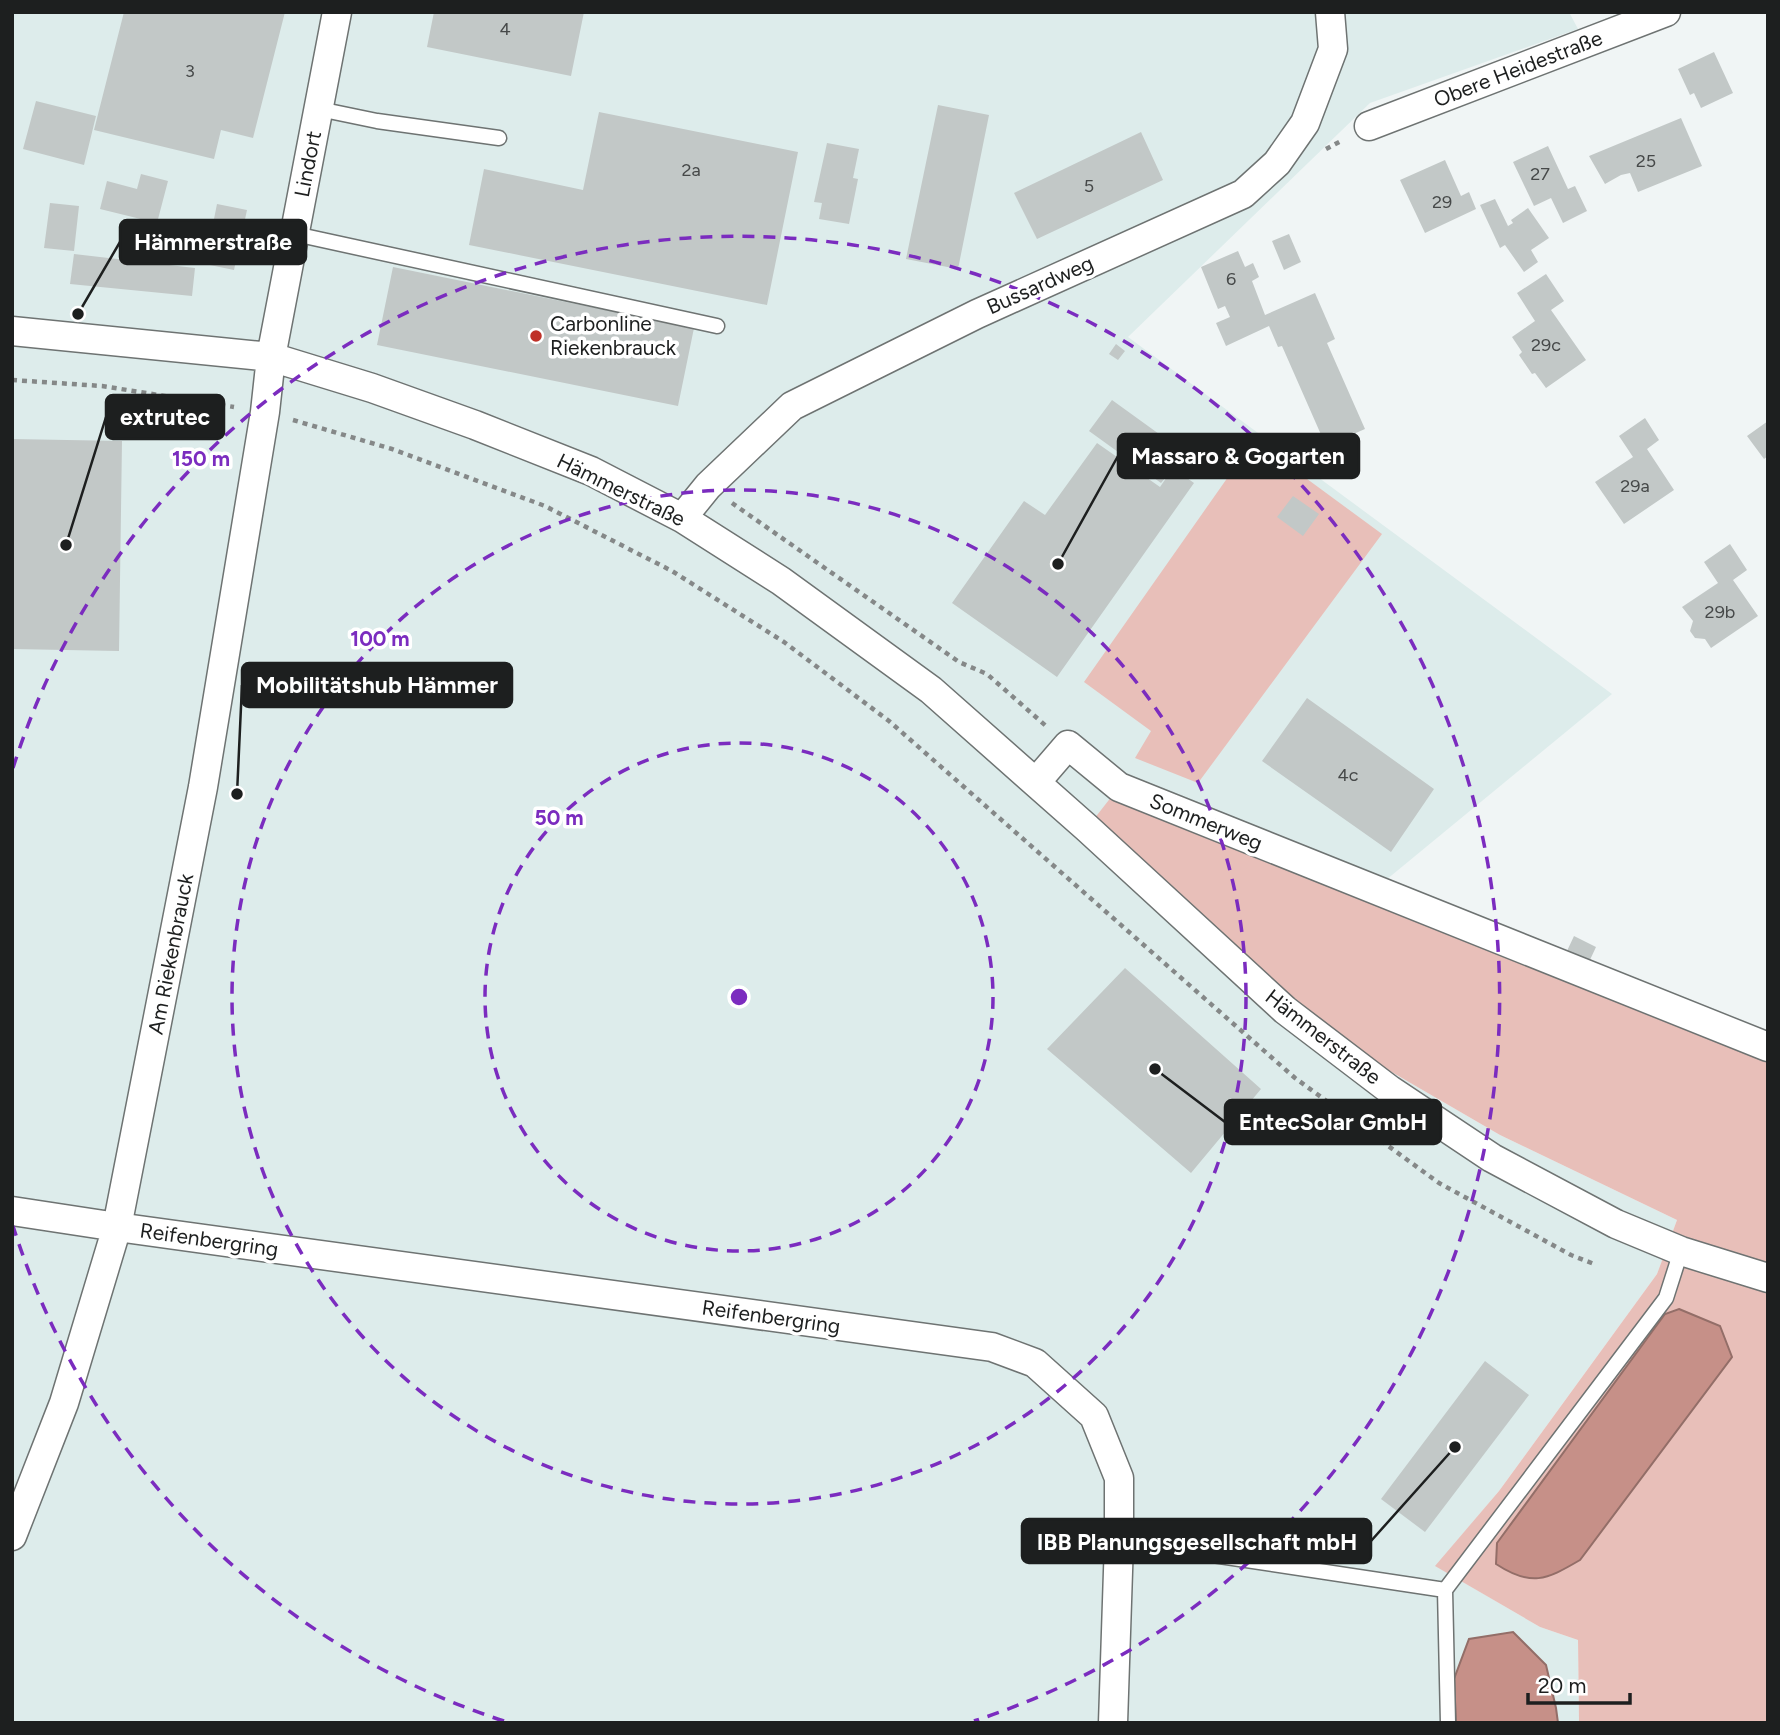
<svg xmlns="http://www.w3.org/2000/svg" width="1780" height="1735" font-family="Figtree,sans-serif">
<rect width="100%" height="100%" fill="#f0f5f5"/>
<!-- built -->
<path fill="#ddeceb" d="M12,12H1569L1578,29L1370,103L1128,337L1612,694L1375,889L1285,1010L1500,1135L1677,1220L1657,1274L1499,1491L1436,1566L1540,1627L1578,1640L1579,1723H12Z"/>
<!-- green -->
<path fill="#e8bfb9" d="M1254,440L1382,534L1198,783L1135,758L1151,731L1084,682Z
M1119,787L1768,1047V1723H1579L1578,1640L1540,1627L1435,1566L1499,1491L1657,1274L1677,1220L1500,1135L1285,1010L1087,828Z"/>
<!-- water -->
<path fill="#c69088" stroke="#936e68" stroke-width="2" d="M1679,1309L1720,1326L1732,1357L1580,1560C1546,1580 1531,1587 1496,1564L1497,1543L1665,1314Z
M1513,1632L1546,1665L1556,1708L1558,1723H1456L1454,1679L1469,1639Z"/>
<!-- building -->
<path fill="#c2c8c7" d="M124,12H285L253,138L221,130L214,159L94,130Z
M434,12H584L571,76L427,47Z
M1714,52L1733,93L1701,108L1694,93L1690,95L1678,69Z
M36,101L96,116L84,165L23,149Z
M938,105L989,115L958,269L906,259Z
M599,112L798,152L767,305L469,245L484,169L583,190Z
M1681,118L1702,166L1638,192L1630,173L1621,175L1605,184L1589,156Z
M1141,132L1163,180L1037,239L1014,193Z
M827,143L859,149L853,178L858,179L849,224L819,219L822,203L814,202Z
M1548,146L1568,189L1575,186L1587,211L1563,223L1551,198L1534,206L1513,162Z
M1445,160L1461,196L1469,192L1476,209L1425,233L1400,180Z
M141,174L168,181L157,223L100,209L107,181L137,189Z
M1495,199L1508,226L1513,223L1511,220L1528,208L1549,238L1531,250L1538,262L1524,272L1505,245L1500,248L1480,205Z
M50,203L79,206L74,251L44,248Z
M217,204L247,210L234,270L205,264Z
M1289,234L1301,262L1284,270L1272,241Z
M1238,251L1245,267L1253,263L1259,277L1252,281L1265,315L1315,293L1335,339L1327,343L1365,429L1326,446L1282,346L1278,347L1269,326L1226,346L1216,323L1230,317L1225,306L1218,309L1201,267Z
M74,254L195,268L192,296L70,284Z
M393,267L694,328L678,406L377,345Z
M1546,274L1564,301L1551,310L1586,360L1546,388L1535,373L1532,374L1519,355L1522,352L1512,337L1535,321L1517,293Z
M1116,344L1125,351L1118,360L1109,354Z
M1112,400L1184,452L1173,468L1194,483L1057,677L952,603L1024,501L1045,515L1097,443L1160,487L1171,471L1161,483L1089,431Z
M1645,418L1659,440L1647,449L1674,490L1624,524L1595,482L1633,457L1619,436Z
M1768,421V456L1764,459L1747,436Z
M12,439L122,441L119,651L12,649Z
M1293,496L1319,514L1303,536L1277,517Z
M1730,544L1747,570L1733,580L1758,616L1711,648L1705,639L1695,638L1690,631L1693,621L1682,607L1718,583L1704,562Z
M1307,698L1434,789L1391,852L1262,761Z
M1574,936L1596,947L1589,962L1567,951Z
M1125,968L1261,1089L1191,1173L1047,1049Z
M1485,1361L1529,1395L1425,1532L1381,1499Z"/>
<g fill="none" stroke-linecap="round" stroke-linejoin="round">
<defs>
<path id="lane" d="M319,109L377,121L499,138
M295,234L717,326
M1119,1541L1445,1590L1448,1723
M1445,1590L1666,1298L1681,1251"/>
<path id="street" d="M1369,126L1666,12
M12,331L271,357L372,388L475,425L591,471L682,518L781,581L931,690L1087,828L1285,1010L1390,1090L1492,1158L1616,1224L1681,1251L1768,1278
M682,518L708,486L792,406L977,314L1243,194L1277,163L1305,123L1333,49L1330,12
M1036,782L1068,745L1119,787L1768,1047
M12,1211L117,1227L992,1347L1035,1363L1094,1416L1119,1478V1541L1113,1723
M12,1536L64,1403L117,1227L203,787L265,412L271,357L337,12"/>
</defs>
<!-- lane casing -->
<use href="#lane" stroke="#6e7372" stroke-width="17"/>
<!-- street casing -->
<use href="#street" stroke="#6e7372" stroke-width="31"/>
<!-- path -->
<path stroke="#858888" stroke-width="4.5" stroke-dasharray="5 5" stroke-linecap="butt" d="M1326,149L1343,140
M12,380L102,386L234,407
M293,420L392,449L545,506L672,571L784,642L889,721L1295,1078L1439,1183L1571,1255L1594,1264
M732,503L959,662L987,674L1046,726"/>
<!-- lane -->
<use href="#lane" stroke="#fff" stroke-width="14"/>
<!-- street -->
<use href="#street" stroke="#fff" stroke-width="28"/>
</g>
<!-- distance rings -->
<g fill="none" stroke="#7b2cbf" stroke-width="3.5" stroke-dasharray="12 9">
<circle cx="739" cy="997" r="254"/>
<circle cx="739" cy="997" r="507"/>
<path d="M504 1721A761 761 0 0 1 13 1226M13 768A761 761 0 1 1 974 1721"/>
</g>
<!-- markers -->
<circle fill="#bf3128" stroke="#fff" stroke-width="2.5" cx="536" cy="336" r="7"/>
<g text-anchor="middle" stroke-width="7" stroke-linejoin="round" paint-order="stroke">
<!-- number labels -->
<g font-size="18" fill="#464949">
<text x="505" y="35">4</text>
<text x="190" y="77">3</text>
<text x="1646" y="167">25</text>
<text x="691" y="176">2a</text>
<text x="1540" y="180">27</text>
<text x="1089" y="192">5</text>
<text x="1442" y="208">29</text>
<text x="1231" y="285">6</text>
<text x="1546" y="351">29c</text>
<text x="1635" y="492">29a</text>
<text x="1720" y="618">29b</text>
<text x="1348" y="781">4c</text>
</g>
<!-- street labels -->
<g font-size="21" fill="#1d1f1f" stroke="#fff">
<text transform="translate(1518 69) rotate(-21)" y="7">Obere Heidestraße</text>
<text transform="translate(308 164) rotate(-79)" y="7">Lindort</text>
<text transform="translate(1040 285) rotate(-24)" y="7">Bussardweg</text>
<text transform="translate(621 490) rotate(26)" y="7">Hämmerstraße</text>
<text transform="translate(1206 822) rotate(22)" y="7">Sommerweg</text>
<text transform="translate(171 954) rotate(-79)" y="7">Am Riekenbrauck</text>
<text transform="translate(1323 1037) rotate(38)" y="7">Hämmerstraße</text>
<text transform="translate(209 1240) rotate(8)" y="7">Reifenbergring</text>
<text transform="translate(771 1317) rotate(8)" y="7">Reifenbergring</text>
</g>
<!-- poi labels -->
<g font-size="21" fill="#1d1f1f" stroke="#fff" text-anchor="start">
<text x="550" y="331">Carbonline<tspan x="550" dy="24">Riekenbrauck</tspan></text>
</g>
</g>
<circle cx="739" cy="997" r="10" fill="#7b2cbf" stroke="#fff" stroke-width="3.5"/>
<g font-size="21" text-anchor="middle" font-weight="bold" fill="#7b2cbf" stroke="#fff" stroke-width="7" stroke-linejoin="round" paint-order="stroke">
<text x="201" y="466">150 m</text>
<text x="380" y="646">100 m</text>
<text x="559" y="825">50 m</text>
</g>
<!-- callouts -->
<path fill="none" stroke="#1d1f1f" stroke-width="2.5" d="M78 314L120 242M66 545L106 417M1058 564L1118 456M237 794L242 685M1155 1069L1225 1122M1455 1447L1371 1541"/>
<g fill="#1d1f1f" stroke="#fff" stroke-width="2.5">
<circle cx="78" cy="314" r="7"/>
<circle cx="66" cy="545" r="7"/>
<circle cx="1058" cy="564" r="7"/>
<circle cx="237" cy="794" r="7"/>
<circle cx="1155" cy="1069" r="7"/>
<circle cx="1455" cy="1447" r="7"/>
</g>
<g fill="#1d1f1f" stroke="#1d1f1f" stroke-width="2.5">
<rect x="120" y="220" width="186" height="44" rx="7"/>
<rect x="106" y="395" width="118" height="44" rx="7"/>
<rect x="1118" y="434" width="241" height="44" rx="7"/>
<rect x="242" y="663" width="270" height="44" rx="7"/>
<rect x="1225" y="1100" width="216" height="44" rx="7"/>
<rect x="1022" y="1519" width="349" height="44" rx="7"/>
</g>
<g font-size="23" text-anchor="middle" font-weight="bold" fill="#fff">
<text x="213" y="250">Hämmerstraße</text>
<text x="165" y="425">extrutec</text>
<text x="1238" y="464">Massaro &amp; Gogarten</text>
<text x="377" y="693">Mobilitätshub Hämmer</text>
<text x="1333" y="1130">EntecSolar GmbH</text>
<text x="1197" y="1550">IBB Planungsgesellschaft mbH</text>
</g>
<!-- border -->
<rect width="1780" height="1735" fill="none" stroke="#1d1f1f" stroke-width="28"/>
<!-- scale -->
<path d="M1528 1693v10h102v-10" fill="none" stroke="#1d1f1f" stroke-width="3.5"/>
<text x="1538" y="1693" font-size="21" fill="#1d1f1f" stroke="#ffffff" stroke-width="5" paint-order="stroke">20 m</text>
</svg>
